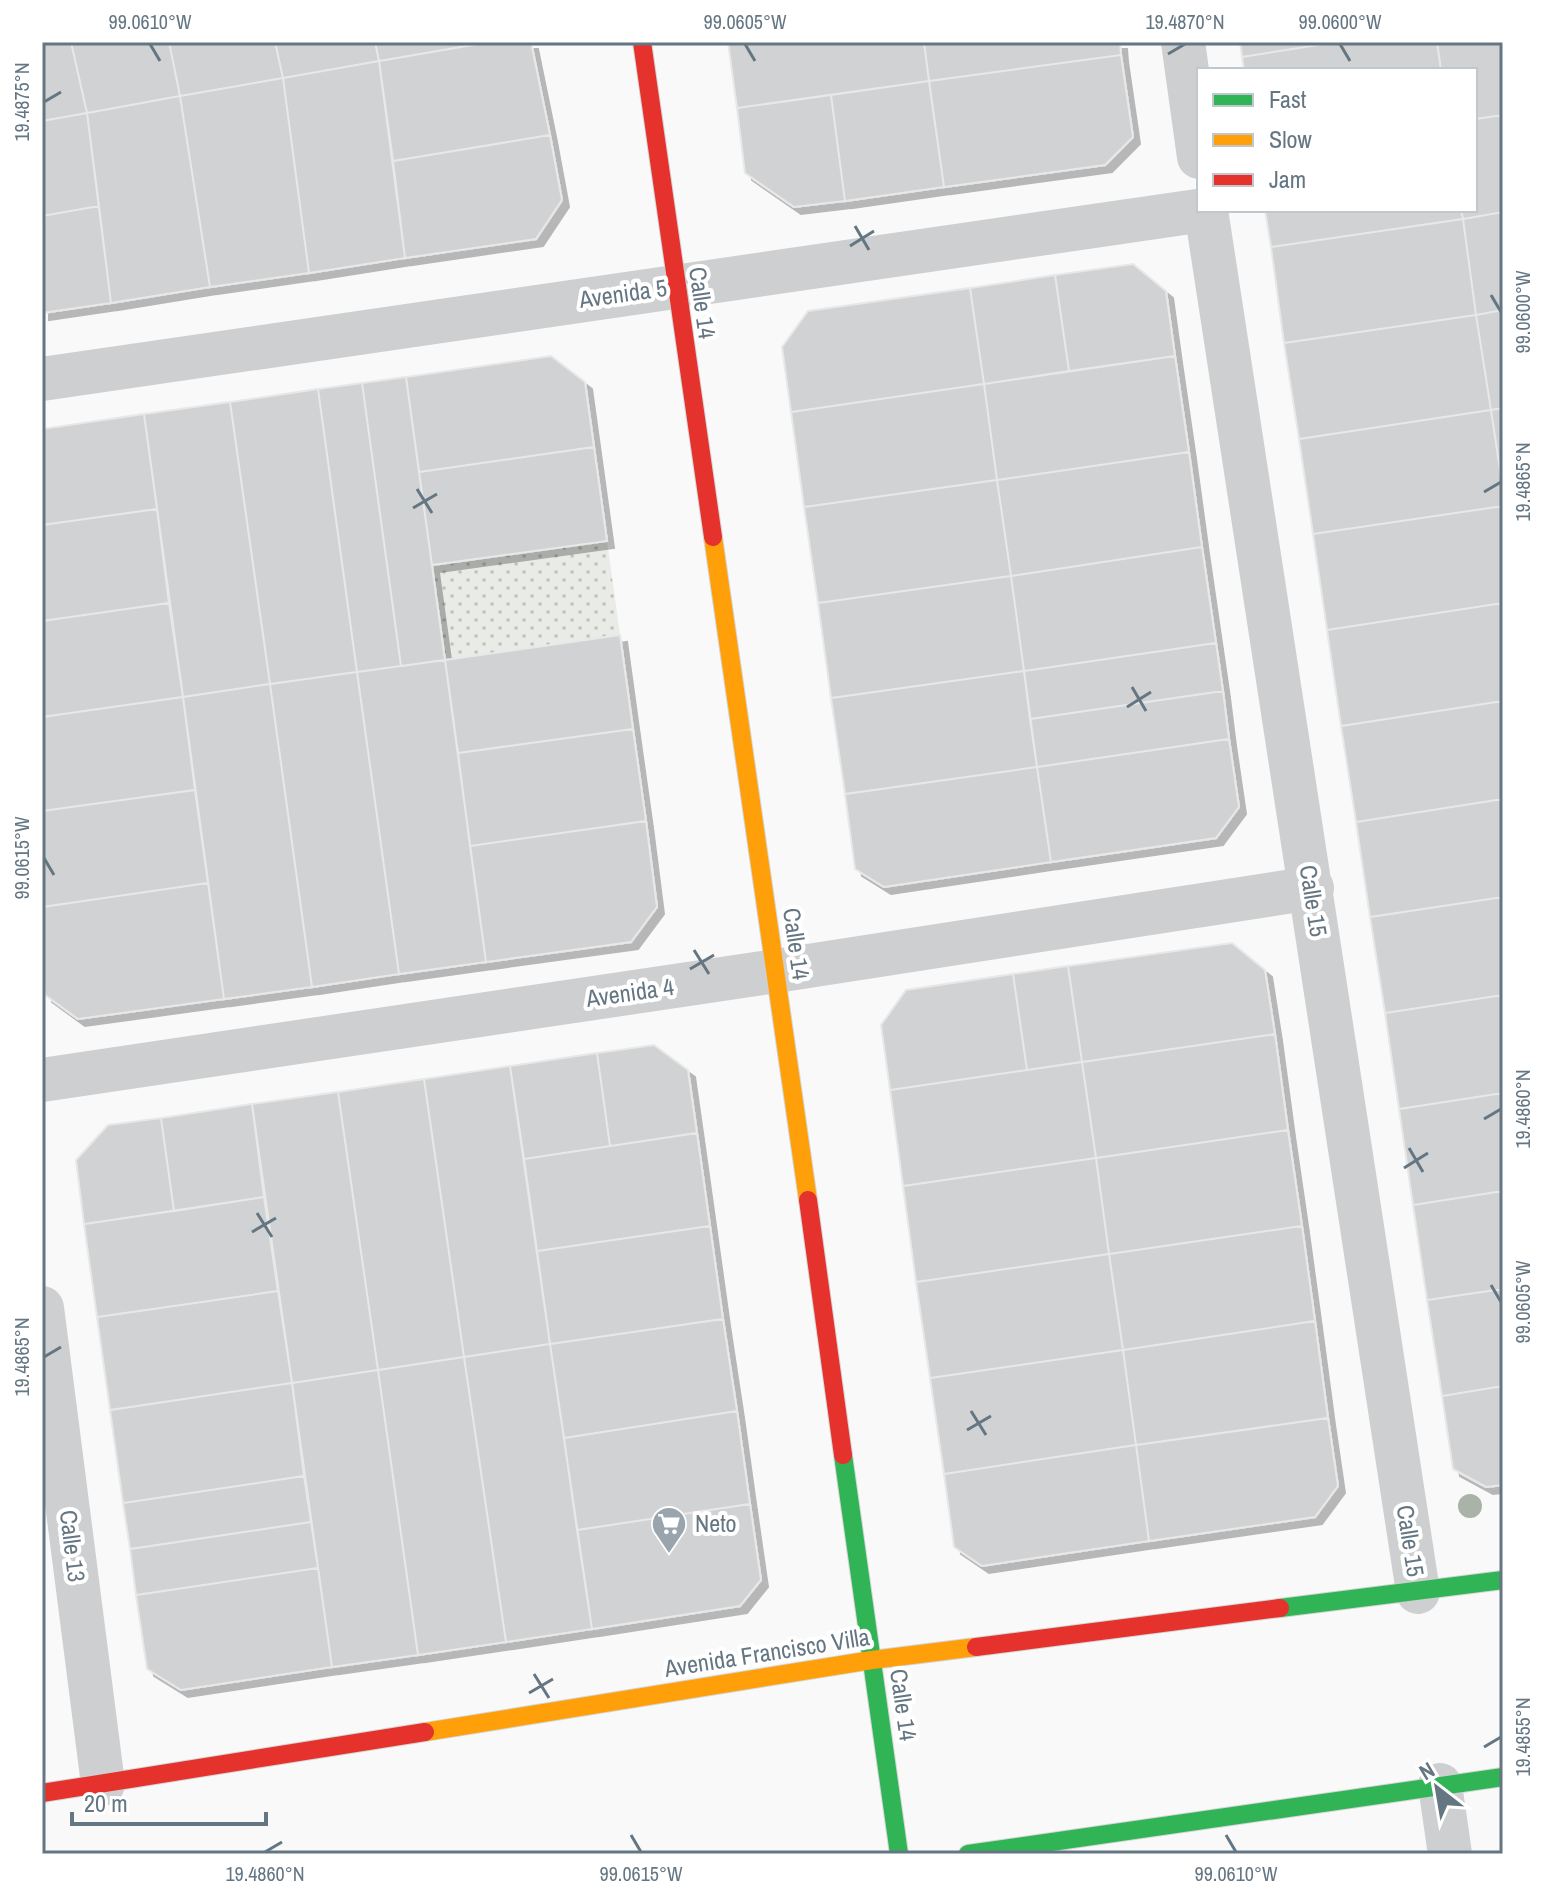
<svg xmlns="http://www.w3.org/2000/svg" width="1545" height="1896" font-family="'Archivo Narrow',sans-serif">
<defs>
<pattern id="grass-dots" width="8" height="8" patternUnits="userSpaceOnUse" patternTransform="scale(2)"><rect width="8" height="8" fill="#e8ebe6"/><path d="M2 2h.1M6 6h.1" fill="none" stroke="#c0c3c0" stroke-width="1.8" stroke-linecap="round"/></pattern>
<filter id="shadow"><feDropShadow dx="7" dy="7" stdDeviation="0" flood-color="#0004"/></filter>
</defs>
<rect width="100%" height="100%" fill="#f9f9f9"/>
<!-- grass -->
<path fill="url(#grass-dots)" d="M607,541L620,635L445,660L432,565Z"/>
<!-- building -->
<path fill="#d0d2d3" stroke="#e8e8e8" stroke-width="2" filter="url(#shadow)" d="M42,42H71L87,113L42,121Z
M71,42H169L180,96L87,113Z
M169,42H275L283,78L180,96Z
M275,42H375L379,61L283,78Z
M375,42H490L379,61Z
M490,42H531L550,135L393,161L379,61Z
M728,42H924L929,81L737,108Z
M924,42H1120L1121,55L929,81Z
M1240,42H1337L1242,57Z
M1337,42H1437L1441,70H1244L1242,57Z
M1437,42H1503V115L1475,119V70H1441Z
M1121,55L1133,137L1105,165L944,187L929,81Z
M379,61L405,258L309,273L283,78Z
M283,78L309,273L210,287L180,96Z
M929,81L944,187L845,201L831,95Z
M831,95L845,201L794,207L745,173L737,108Z
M180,96L210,287L111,303L87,113Z
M87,113L99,206L42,216V121Z
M1503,115V212L1463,219L1461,210H1475V119Z
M550,135L562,200L536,239L405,258L393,161Z
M99,206L111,303L42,313V216Z
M1265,210H1461L1463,219L1271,247Z
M1503,212V310L1476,315L1463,219Z
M1463,219L1476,315L1284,343L1271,247Z
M1133,264L1166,291L1175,356L1069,371L1055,275Z
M1055,275L1069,371L984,384L970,288Z
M970,288L984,384L791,412L782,347L808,311Z
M1503,310V408L1491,410L1476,315Z
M1476,315L1491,410L1299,439L1284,343Z
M551,356L585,382L594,447L419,472L406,377Z
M1175,356L1189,452L997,480L984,384Z
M406,377L445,660L401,666L362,383Z
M362,383L401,666L357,672L318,389Z
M984,384L997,480L804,507L791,412Z
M318,389L357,672L270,684L230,402Z
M230,402L270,684L183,697L144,414Z
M1503,408V490L1491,410Z
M1491,410L1503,490V506L1313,534L1299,439Z
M144,414L157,509L42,525V429Z
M594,447L607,541L432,565L419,472Z
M1189,452L1202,547L1011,576L997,480Z
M997,480L1011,576L818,603L804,507Z
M1503,506V603L1327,630L1313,534Z
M157,509L169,603L42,621V525Z
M1202,547L1216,643L1024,671L1011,576Z
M1011,576L1024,671L831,698L818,603Z
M169,603L183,697L42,717V621Z
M1503,603V701L1341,726L1327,630Z
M620,635L633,729L458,753L445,660Z
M1216,643L1223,691L1030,719L1024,671Z
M445,660L486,962L399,974L357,672Z
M1024,671L1037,767L845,794L831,698Z
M357,672L399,974L312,987L270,684Z
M270,684L312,987L224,999L183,697Z
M1223,691L1229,739L1037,767L1030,719Z
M183,697L195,790L42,811V717Z
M1503,701V799L1356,822L1341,726Z
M633,729L646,821L470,846L458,753Z
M1229,739L1239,807L1216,838L1051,862L1037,767Z
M1037,767L1051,862L884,887L855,869L845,794Z
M195,790L208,883L42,907V811Z
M1503,799V897L1370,917L1356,822Z
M646,821L657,907L631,942L486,962L470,846Z
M208,883L224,999L78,1019L45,995L42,972V907Z
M1503,897V995L1385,1013L1370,917Z
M1232,943L1265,970L1275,1034L1082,1062L1068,966Z
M1068,966L1082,1062L1027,1070L1013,974Z
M1013,974L1027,1070L890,1090L881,1025L906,990Z
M1503,995V1093L1399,1109L1385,1013Z
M1275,1034L1288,1130L1096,1158L1082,1062Z
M654,1045L688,1070L697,1133L610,1146L597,1053Z
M597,1053L610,1146L524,1159L510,1066Z
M1082,1062L1096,1158L903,1186L890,1090Z
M510,1066L550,1344L464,1357L424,1079Z
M424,1079L464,1357L378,1370L338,1092Z
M338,1092L378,1370L292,1383L252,1104Z
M1503,1093V1191L1413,1205L1399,1109Z
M252,1104L264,1197L174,1211L161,1118Z
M161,1118L174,1211L84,1224L76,1160L108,1125Z
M1288,1130L1302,1226L1109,1254L1096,1158Z
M697,1133L710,1226L537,1251L524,1159Z
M1096,1158L1109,1254L916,1282L903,1186Z
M1503,1191V1289L1427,1300L1413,1205Z
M264,1197L278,1291L97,1317L84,1224Z
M710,1226L723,1319L550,1344L537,1251Z
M1302,1226L1315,1321L1123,1350L1109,1254Z
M1109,1254L1123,1350L930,1378L916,1282Z
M1503,1289V1386L1442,1396L1427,1300Z
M278,1291L292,1383L110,1410L97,1317Z
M723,1319L737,1411L564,1438L550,1344Z
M1315,1321L1328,1418L1136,1445L1123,1350Z
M550,1344L592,1629L506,1642L464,1357Z
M1123,1350L1136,1445L944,1474L930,1378Z
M464,1357L506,1642L418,1655L378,1370Z
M378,1370L418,1655L332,1667L292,1383Z
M292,1383L304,1476L123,1503L110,1410Z
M1503,1386V1485L1486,1487L1453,1469L1442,1396Z
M737,1411L750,1504L577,1530L564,1438Z
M1328,1418L1338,1486L1315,1517L1149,1541L1136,1445Z
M1136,1445L1149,1541L982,1566L954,1547L944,1474Z
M304,1476L311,1522L130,1549L123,1503Z
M750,1504L761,1580L740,1606L592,1629L577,1530Z
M311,1522L318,1568L136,1595L130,1549Z
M318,1568L332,1667L181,1690L147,1669L136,1595Z"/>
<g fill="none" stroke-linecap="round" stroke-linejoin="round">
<defs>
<path id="fast" d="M843,1455L899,1854
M1280,1608L1503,1580
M968,1854L1503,1777"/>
<path id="slow" d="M713,537L808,1200
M425,1732L872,1660L976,1647"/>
<path id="jam" d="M642,42L713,537
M808,1200L843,1455
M976,1647L1280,1608
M42,1793L425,1732"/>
</defs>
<!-- fast casing -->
<use href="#fast" stroke="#d5d6d7" stroke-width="20"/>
<!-- slow casing -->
<use href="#slow" stroke="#d5d6d7" stroke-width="20"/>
<!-- jam casing -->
<use href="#jam" stroke="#d5d6d7" stroke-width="20"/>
<!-- street -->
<path stroke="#cecfd0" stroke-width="44" d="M1183,42L1199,157
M1206,210L1418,1592
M42,379L1204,210
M42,1080L776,971L1312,888
M42,1308L103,1784
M1440,1785L1450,1854"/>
<!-- fast -->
<use href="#fast" stroke="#30b455" stroke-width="18"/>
<!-- slow -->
<use href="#slow" stroke="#ff9f0a" stroke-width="18"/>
<!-- jam -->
<use href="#jam" stroke="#e5322d" stroke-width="18"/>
</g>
<!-- trees -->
<circle fill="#a9b3a7" cx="1470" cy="1506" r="12"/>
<!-- ticks -->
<path fill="none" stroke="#657683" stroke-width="3" d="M150,44L160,61M745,44L755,61M1340,44L1350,61M1168,54L1185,44M44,102L61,92M855,226L869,250M850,246L874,231M1491,295L1501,312M417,489L432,513M1484,492L1501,482M413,508L437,494M1132,687L1146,711M1127,707L1151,692M44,858L54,875M694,950L709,974M690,969L714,955M1484,1119L1501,1109M1409,1148L1423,1172M1404,1168L1428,1153M257,1213L272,1237M252,1232L276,1218M1491,1285L1501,1302M44,1357L61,1347M971,1411L986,1435M967,1430L991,1416M534,1674L549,1698M529,1693L553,1679M1484,1747L1501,1737M631,1835L641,1852M1226,1835L1236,1852M265,1852L282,1842"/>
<!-- icons -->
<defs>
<symbol id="supermarket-pin" viewBox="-11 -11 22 30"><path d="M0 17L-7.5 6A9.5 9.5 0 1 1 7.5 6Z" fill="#99a4ac" stroke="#fff"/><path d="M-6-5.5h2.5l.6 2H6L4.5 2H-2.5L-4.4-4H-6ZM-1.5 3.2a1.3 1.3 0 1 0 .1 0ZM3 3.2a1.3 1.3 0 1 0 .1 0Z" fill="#fff"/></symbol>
</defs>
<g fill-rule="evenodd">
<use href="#supermarket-pin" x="649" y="1504" width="40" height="54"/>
</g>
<g text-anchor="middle" stroke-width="8" stroke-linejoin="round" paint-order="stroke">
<!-- street labels -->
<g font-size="24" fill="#657683" stroke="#fff">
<text transform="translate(623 294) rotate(-8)" y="8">Avenida 5</text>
<text transform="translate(702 303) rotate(82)" y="8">Calle 14</text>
<text transform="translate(1313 901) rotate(81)" y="8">Calle 15</text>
<text transform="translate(796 944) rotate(82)" y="8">Calle 14</text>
<text transform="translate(630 993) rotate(-8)" y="8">Avenida 4</text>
<text transform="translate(1410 1541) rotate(81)" y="8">Calle 15</text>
<text transform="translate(72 1546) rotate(83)" y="8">Calle 13</text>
<text transform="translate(767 1653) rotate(-9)" y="8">Avenida Francisco Villa</text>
<text transform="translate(903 1705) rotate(82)" y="8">Calle 14</text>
</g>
<!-- poi labels -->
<g font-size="24" fill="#657683" stroke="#fff" text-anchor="start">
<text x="695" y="1532">Neto</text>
</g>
</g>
<!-- border -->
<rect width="1545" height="1896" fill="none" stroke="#ffffff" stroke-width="88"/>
<!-- legend -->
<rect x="1197" y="68" width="280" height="144" fill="#ffffff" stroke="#c1c8cd" stroke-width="2"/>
<rect x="1213" y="94" width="40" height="12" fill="#30b455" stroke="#c1c8cd" stroke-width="2"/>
<text x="1269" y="108" font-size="24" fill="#657683">Fast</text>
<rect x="1213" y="134" width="40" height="12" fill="#ff9f0a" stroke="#c1c8cd" stroke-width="2"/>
<text x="1269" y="148" font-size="24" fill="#657683">Slow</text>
<rect x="1213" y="174" width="40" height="12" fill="#e5322d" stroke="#c1c8cd" stroke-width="2"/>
<text x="1269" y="188" font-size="24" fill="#657683">Jam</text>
<!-- north arrow -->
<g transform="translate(1437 1788) rotate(329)" stroke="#ffffff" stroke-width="6" paint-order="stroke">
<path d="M0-6L14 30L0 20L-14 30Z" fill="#657683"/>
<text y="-12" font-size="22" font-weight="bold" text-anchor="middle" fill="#657683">N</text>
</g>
<!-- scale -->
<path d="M72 1812v12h194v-12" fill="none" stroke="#657683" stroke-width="4"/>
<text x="84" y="1812" font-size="24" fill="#657683" stroke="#ffffff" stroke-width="6" paint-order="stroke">20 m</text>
<rect x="44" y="44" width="1457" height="1808" fill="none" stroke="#657683" stroke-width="3"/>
<g font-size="20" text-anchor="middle" fill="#657683">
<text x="150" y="29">99.0610°W</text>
<text x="745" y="29">99.0605°W</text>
<text x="1185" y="29">19.4870°N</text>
<text x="1340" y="29">99.0600°W</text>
<text transform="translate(22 102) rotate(-90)" y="7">19.4875°N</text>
<text transform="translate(1523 312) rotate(-90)" y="7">99.0600°W</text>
<text transform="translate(1523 482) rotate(-90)" y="7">19.4865°N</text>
<text transform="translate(22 858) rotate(-90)" y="7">99.0615°W</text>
<text transform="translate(1523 1109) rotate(-90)" y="7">19.4860°N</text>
<text transform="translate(1523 1302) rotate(-90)" y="7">99.0605°W</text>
<text transform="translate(22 1357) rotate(-90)" y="7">19.4865°N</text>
<text transform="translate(1523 1737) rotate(-90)" y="7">19.4855°N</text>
<text x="265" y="1881">19.4860°N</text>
<text x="641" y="1881">99.0615°W</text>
<text x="1236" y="1881">99.0610°W</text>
</g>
</svg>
